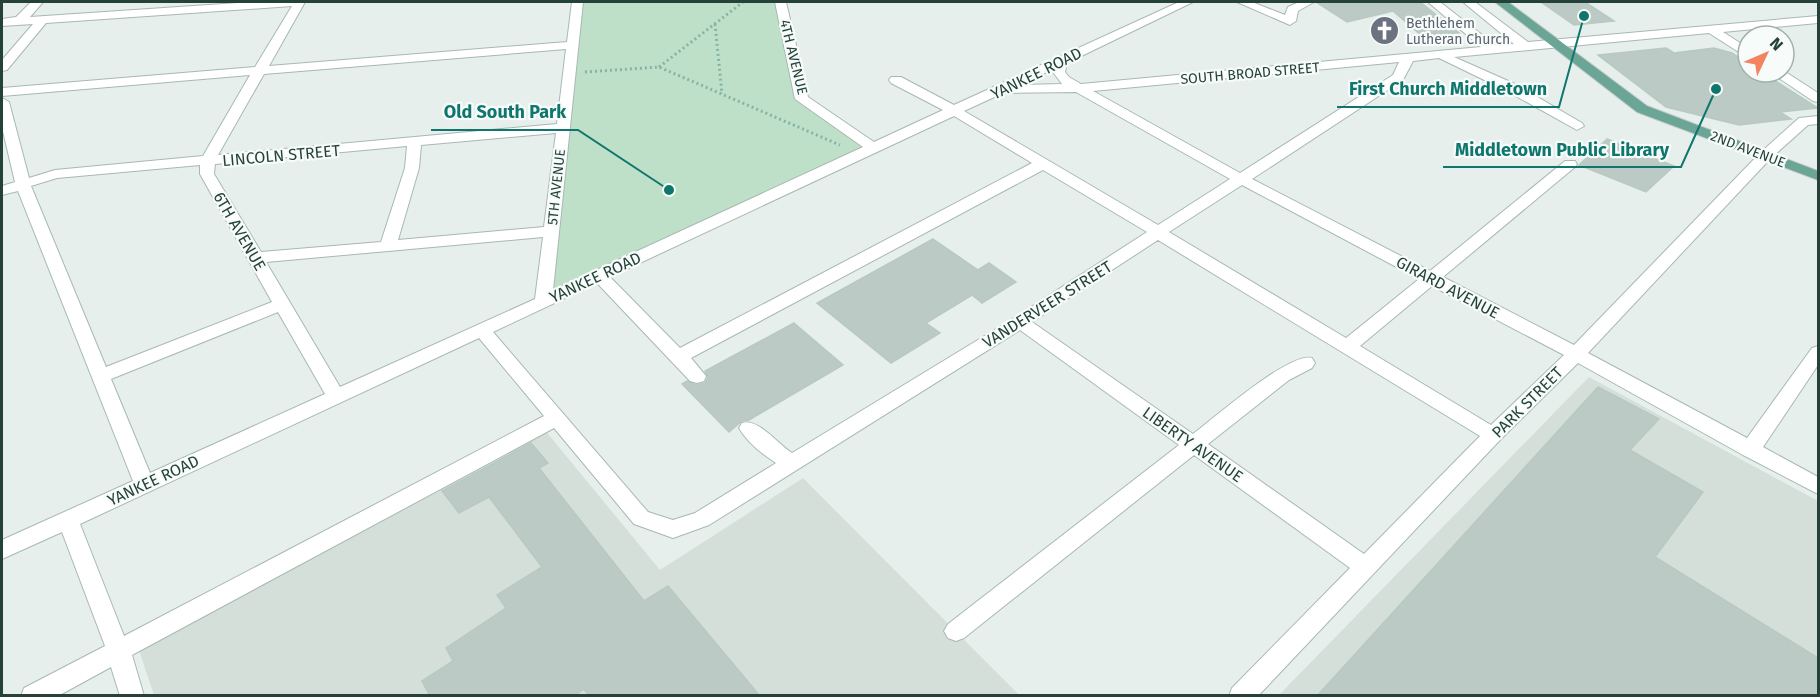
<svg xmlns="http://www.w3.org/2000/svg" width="1820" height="697" font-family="'Fira Sans',sans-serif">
<rect width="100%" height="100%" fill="#e6efeb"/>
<!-- built -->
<path fill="#d4dfda" d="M1589,377L1818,501V695L1278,696Z
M544,429L660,570L803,478L1019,695H154L139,650Z"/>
<!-- green -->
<path fill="#bfe0c8" d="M578,2H780L802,99L873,148L543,301Z"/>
<!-- building -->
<path fill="#bbcac4" stroke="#b8c9c2" stroke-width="1.5" d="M1316,2H1420L1459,33L1422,36L1393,11L1347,22Z
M1541,2H1585L1614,21L1574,25Z
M1666,48L1674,53L1714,48L1732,53L1748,64V72H1761L1818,108L1780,112L1791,119L1739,125L1666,107L1598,55Z
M1607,139L1674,166L1646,192L1579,165Z
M933,239L978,270L989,263L1016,282L982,303L972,295L926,323L940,333L891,363L817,303Z
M794,323L843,365L749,420L742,421L729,432L682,384L687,381L696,385L705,383L708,377L705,371Z
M1598,387L1659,419L1630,450L1703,492L1655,557L1818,658V696H1317Z
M531,443L548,463L539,468L644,601L668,586L760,696H589L584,689L574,696H430L422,681L453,661L446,648L506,608L497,595L542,567L489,497L459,513L442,491Z"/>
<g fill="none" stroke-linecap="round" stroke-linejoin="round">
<defs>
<path id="minor" d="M31,2H43L30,17L253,2H305L269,66L567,42L572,2H583L553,290L863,147L795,99L775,2H786L808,97L874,142L943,110L891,83L889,80L891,77H901L954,105L1179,2H1193L1067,63L1065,72L1069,77L1081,84L1481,47L1428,2H1440L1495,45L1514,44L1463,2H1475L1528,42L1818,16V23L1723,32L1748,48V58L1709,33L1454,57L1515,84L1582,123L1584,126L1577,130L1505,90L1439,58L1413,61L1403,80L1252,179L1430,271L1565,161H1575L1577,164L1575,167L1443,277L1574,345L1760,153L1799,118L1818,116V124L1808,125L1770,159L1588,353L1747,438L1812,348L1818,346V365L1763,447L1818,477V494L1743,455L1578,363L1500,440L1258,696H1229L1232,688L1350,568L1194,455L964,638L956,641L948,638L944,631L948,624L1179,445L1020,330L709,525L673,538L634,524L554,428L132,655L144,696H120L111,667L58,696H21L24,688L105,646L62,532L2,559V540L133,481L18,191L2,195V186L15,182L2,127V98L9,102L29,178L55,170L203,156L250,75L2,96V88L255,67L292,6L46,23L7,70L2,71V60L33,24L2,26V19L16,17ZM566,49L557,124L218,155L264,74ZM1399,62L1393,75L1240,173L1093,91ZM1053,69V72L1062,84L1020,85ZM1076,92L1230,179L1158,225L964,111L1003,93ZM954,116L1032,163L680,348L610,277ZM556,133L544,227L398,240L419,168L421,145ZM407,146L405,168L381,242L261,252L214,174L215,164ZM200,165V174L272,302L106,367L31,186L57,178ZM1043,170L1147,232L1014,318L792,453C778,444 758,418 742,423L739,428C747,442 762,454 776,463L695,513L673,520L648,512L493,332L597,283L690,381L697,383L704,381L706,376L691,358ZM1242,185L1419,279L1346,338L1169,232ZM543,237L535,299L340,387L266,262ZM1158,240L1480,436L1364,554L1208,444L1289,380L1312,368L1315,363L1312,358C1289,352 1214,418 1193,434L1032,322ZM1432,286L1564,355L1491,425L1360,346ZM278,312L325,394L150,473L111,379ZM479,338L544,416L124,636L80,524Z
M1237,2H1252L1285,15L1288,7L1299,2H1314L1298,11L1296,21L1290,25Z
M1784,71L1818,93V102L1813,101L1770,72Z"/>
<path id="major" d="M1495,2H1508L1647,106L1818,171V180L1637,112Z"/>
</defs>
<!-- minor casing -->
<use href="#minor" stroke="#a8b8b2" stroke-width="2"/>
<!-- major casing -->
<use href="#major" stroke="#c2cac8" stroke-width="2"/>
<!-- path -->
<path stroke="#86b3a5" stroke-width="3" stroke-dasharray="2 3" stroke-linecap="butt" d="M715,24L722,94
M659,67L743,2
M585,72L659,67L840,145"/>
<!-- minor -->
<use href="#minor" fill="#fff" fill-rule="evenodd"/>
<!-- major -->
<use href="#major" fill="#6aa596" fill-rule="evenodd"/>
</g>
<!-- icons -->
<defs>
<symbol id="church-disc" viewBox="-11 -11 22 22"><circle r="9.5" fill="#6b7280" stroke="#f7fbf9"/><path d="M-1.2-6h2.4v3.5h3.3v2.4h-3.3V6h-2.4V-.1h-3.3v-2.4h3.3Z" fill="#fff"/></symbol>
</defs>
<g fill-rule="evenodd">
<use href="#church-disc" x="1368" y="14" width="33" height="33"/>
</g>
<g text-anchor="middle" stroke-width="4.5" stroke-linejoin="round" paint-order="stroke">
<!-- far-worship labels -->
<g font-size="14" fill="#5b616d" stroke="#f7fbf9" text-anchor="start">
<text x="1406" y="28">Bethlehem<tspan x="1406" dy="16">Lutheran Church</tspan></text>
</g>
<!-- far-street labels -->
<g font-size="14" fill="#24423a" stroke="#f7fbf9">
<text transform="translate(794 57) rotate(76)" y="5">4TH AVENUE</text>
<text transform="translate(1250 73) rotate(-5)" y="5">SOUTH BROAD STREET</text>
<text transform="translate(1748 149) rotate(21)" y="5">2ND AVENUE</text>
<text transform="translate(556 187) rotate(-84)" y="5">5TH AVENUE</text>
</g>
<!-- street labels -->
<g font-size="16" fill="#24423a" stroke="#f7fbf9">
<text transform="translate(1036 73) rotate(-26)" y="6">YANKEE ROAD</text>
<text transform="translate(281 155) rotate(-5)" y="6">LINCOLN STREET</text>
<text transform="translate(240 231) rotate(60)" y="6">6TH AVENUE</text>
<text transform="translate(595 277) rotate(-25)" y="6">YANKEE ROAD</text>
<text transform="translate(1448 287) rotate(28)" y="6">GIRARD AVENUE</text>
<text transform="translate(1047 304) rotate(-32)" y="6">VANDERVEER STREET</text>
<text transform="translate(1527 402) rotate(-45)" y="6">PARK STREET</text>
<text transform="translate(1193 444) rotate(35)" y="6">LIBERTY AVENUE</text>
<text transform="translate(153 480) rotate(-25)" y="6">YANKEE ROAD</text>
</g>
</g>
<!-- callouts -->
<path fill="none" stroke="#0f766e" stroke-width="2" d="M1584 16L1559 107H1337M669 190L578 130H431M1716 89L1681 167H1443"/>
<g fill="#0f766e" stroke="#f7fbf9" stroke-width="2">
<circle cx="1584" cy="16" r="6"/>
<circle cx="669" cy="190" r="6"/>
<circle cx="1716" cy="89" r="6"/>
</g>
<g font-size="18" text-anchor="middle" font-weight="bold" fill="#0f766e" stroke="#f7fbf9" stroke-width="4.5" stroke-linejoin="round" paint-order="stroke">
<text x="1448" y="95">First Church Middletown</text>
<text x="505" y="118">Old South Park</text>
<text x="1562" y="156">Middletown Public Library</text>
</g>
<!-- border -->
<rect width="1820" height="697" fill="none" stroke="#24423a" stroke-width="6"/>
<!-- north arrow -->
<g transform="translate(1766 54) rotate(46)"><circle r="28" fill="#f7fbf9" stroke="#a3b1ad" stroke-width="1.5"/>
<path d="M0-4.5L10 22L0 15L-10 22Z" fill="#f4845f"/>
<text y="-9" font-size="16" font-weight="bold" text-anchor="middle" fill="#24423a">N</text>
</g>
</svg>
